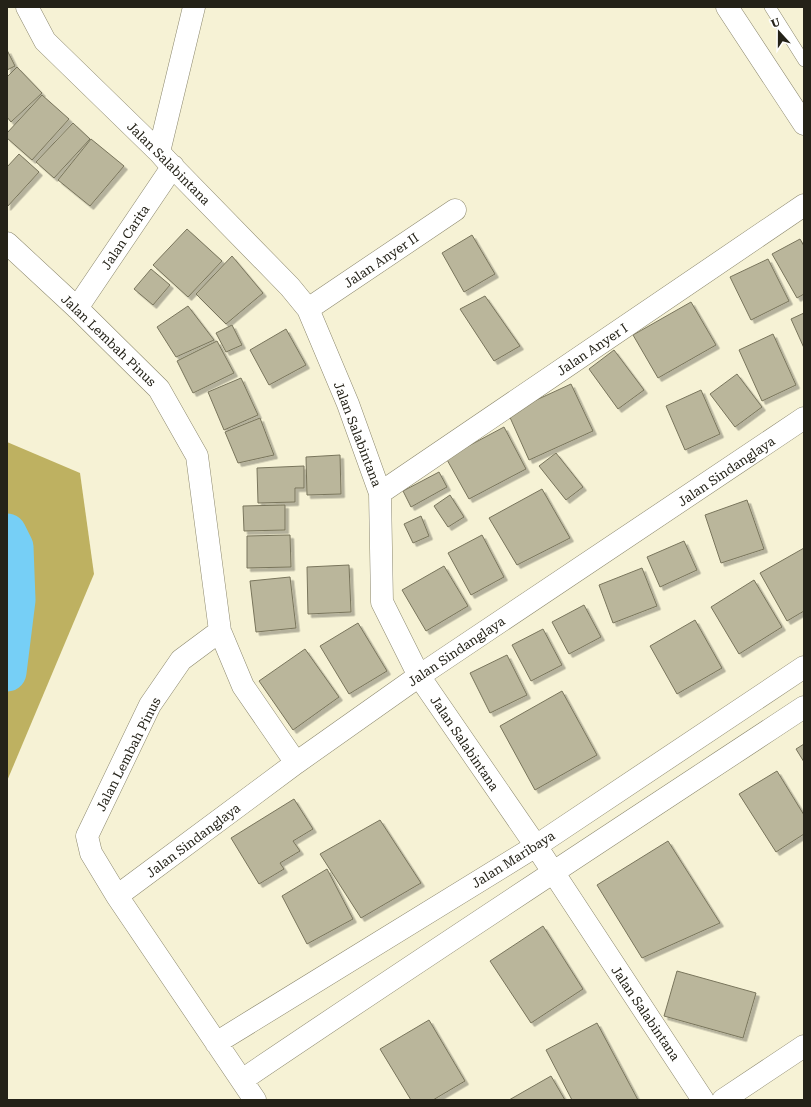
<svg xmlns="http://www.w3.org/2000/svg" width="811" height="1107" font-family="'Roboto Serif',serif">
<defs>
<filter id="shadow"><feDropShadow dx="3.5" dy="3.5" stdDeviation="0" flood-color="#0004"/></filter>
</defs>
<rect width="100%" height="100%" fill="#f6f2d5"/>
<!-- forest -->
<path fill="#beb161" d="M7,442L80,473L94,574L7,781Z"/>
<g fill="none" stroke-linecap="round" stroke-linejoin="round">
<!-- river -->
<path stroke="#76cff6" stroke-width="39" d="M7,533L14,547L16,600L7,672"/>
</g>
<!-- building -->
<path fill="#bab69b" stroke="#79755c" filter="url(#shadow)" d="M7,50L15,66L7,70Z
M17,67L42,93L11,122L7,117V77Z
M42,95L69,119L32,160L7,138V133Z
M73,123L90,139L54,178L36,162Z
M91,139L124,166L90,206L58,180Z
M19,154L39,172L7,207V167Z
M187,229L222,261L188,297L153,265Z
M472,235L495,274L464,292L442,253Z
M800,239L804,246V294L797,298L772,254Z
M232,256L263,293L226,324L196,294Z
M768,259L789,301L751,320L730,277Z
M151,269L170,285L153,305L134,289Z
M485,296L520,346L494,361L460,309Z
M691,302L716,345L658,378L633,335Z
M188,306L214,340L176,357L157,327Z
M804,313V348L791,319Z
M232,325L242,345L226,352L216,333Z
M286,329L306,365L269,385L250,350Z
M773,334L796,385L762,401L739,350Z
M217,341L234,373L193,393L177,361Z
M614,350L644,390L618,409L589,369Z
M737,374L762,407L735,427L710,394Z
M241,378L258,415L224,430L208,392Z
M571,384L593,431L529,460L508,413Z
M701,390L720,434L685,450L666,406Z
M260,418L274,455L238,463L225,432Z
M504,427L526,469L469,499L446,458Z
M556,453L583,487L566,500L539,466Z
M340,455L341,494L307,495L306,457Z
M304,466V488H295V502L258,503L257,468Z
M439,472L447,487L411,507L403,491Z
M542,489L570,538L517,565L489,518Z
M450,495L464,517L448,527L434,506Z
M747,500L764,549L721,563L705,515Z
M285,505V530L244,531L243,506Z
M421,516L429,536L413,543L404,524Z
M290,535L291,567L247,568V536Z
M482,535L504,577L471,595L448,553Z
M684,541L697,570L660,587L647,557Z
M804,548V611L787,621L760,573Z
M349,565L351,612L308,614L307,567Z
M444,566L468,606L426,631L402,590Z
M642,568L657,606L613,623L599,585Z
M290,577L296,628L256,632L250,581Z
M754,580L782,627L739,654L711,607Z
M584,605L601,637L569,654L552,622Z
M695,620L722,668L677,694L650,646Z
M358,623L387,671L349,694L320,646Z
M543,629L562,665L531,681L512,645Z
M305,649L339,697L293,730L259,681Z
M507,655L527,695L490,713L470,673Z
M562,691L597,755L535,790L500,726Z
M804,744V762L796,749Z
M777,771L804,815V834L776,852L739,794Z
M294,799L313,829L293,841L300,851L280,863L284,869L259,884L231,838Z
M380,820L421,883L361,918L320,854Z
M668,841L720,923L642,958L597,885Z
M327,869L353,919L307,944L282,896Z
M543,926L583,989L531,1023L490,961Z
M677,971L756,993L743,1038L664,1016Z
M429,1020L465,1081L433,1100H411L380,1049Z
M597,1023L638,1100H572L546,1050Z
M551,1076L565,1100H509Z"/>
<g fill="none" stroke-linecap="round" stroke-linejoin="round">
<defs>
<path id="service" d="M770,7L804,61"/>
<path id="minor" d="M27,7L45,41L159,152L166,160L290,287L308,309L348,404L380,493L382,602L419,676L536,846L703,1100
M727,7L804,124
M159,152L194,7
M7,243L77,308L159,389L197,456L220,631L243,686L296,763
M77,308L173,166
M308,309L455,210
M380,493L804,205
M220,631L181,660L150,705L87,836L91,853L117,896L255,1100
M117,896L296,763L419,676L804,418
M216,1043L536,846L804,667
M242,1080C428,954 616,831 804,707
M723,1100L804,1046"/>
</defs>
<!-- service casing -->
<use href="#service" stroke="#8c886e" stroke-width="12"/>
<!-- minor casing -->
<use href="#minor" stroke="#8c886e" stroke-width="23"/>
<!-- service -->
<use href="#service" stroke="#fff" stroke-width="11"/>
<!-- minor -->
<use href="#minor" stroke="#fff" stroke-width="22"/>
</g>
<g text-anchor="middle" stroke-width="3" stroke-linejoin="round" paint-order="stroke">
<!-- street labels -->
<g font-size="13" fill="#242218" stroke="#fff">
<text transform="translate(169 163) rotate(45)" y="5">Jalan Salabintana</text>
<text transform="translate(125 237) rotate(-56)" y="5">Jalan Carita</text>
<text transform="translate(381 260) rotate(-34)" y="5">Jalan Anyer II</text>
<text transform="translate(109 340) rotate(44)" y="5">Jalan Lembah Pinus</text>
<text transform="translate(592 349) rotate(-34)" y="5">Jalan Anyer I</text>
<text transform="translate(358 434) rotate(69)" y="5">Jalan Salabintana</text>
<text transform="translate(726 471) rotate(-34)" y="5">Jalan Sindanglaya</text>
<text transform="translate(456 651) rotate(-34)" y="5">Jalan Sindanglaya</text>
<text transform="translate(465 743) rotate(56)" y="5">Jalan Salabintana</text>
<text transform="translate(128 754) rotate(-63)" y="5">Jalan Lembah Pinus</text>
<text transform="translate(193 840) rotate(-37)" y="5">Jalan Sindanglaya</text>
<text transform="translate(513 859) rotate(-32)" y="5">Jalan Maribaya</text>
<text transform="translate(646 1013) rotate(56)" y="5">Jalan Salabintana</text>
</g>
</g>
<!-- border -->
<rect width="811" height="1107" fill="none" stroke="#242218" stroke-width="16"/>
<!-- north arrow -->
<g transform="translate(779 32) rotate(339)" stroke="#ffffff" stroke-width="3" paint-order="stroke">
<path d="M0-3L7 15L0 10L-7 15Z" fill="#242218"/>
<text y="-6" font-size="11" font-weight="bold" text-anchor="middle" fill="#242218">U</text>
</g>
</svg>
